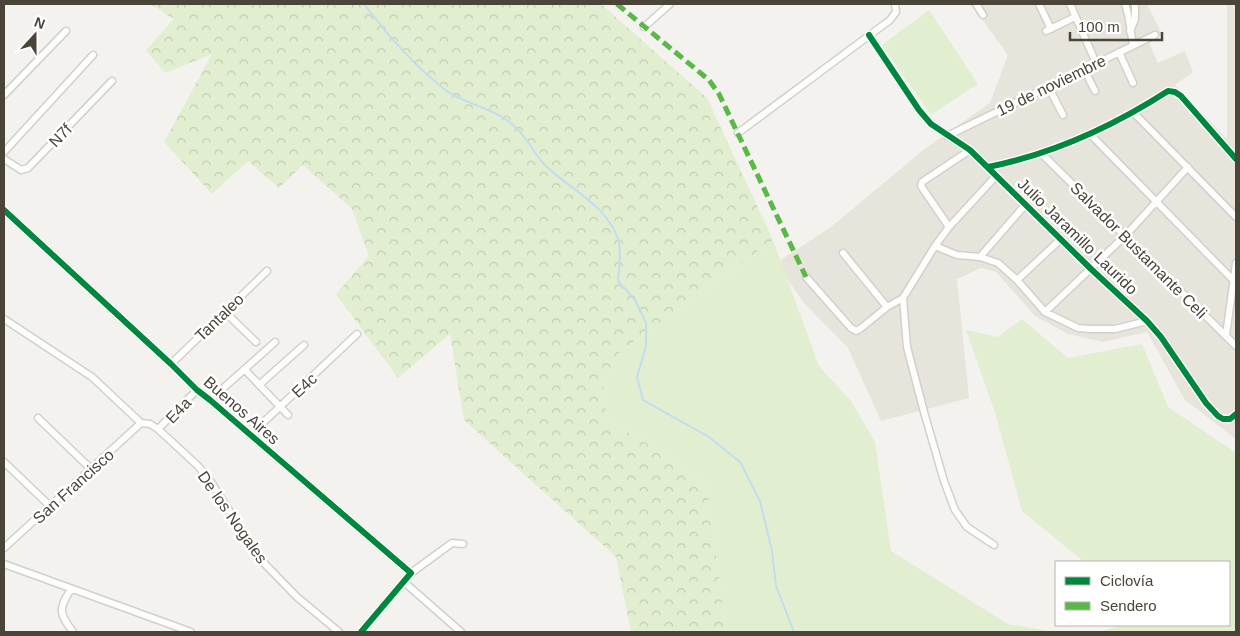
<svg xmlns="http://www.w3.org/2000/svg" width="1240" height="636" font-family="Arial,sans-serif">
<defs>
<pattern id="forest-crowns" width="20" height="18" patternUnits="userSpaceOnUse" patternTransform="scale(1.25)"><rect width="20" height="18" fill="#e1eecf"/><path d="M2 6a3 3 0 1 1 6 0M12 15a3 3 0 1 1 6 0" fill="none" stroke="#c3cdb2"/></pattern>
</defs>
<rect width="100%" height="100%" fill="#f4f2ee"/>
<!-- residential -->
<path fill="#e7e4dc" d="M971,4H1147L1162,34L1149,43L1158,63L1185,51L1193,72L1175,85L1227,139V4H1236V439L1185,400L1147,332L1103,342L1068,334L1035,316L996,272L981,268L957,279L969,398L881,421L848,348L804,303L776,263L831,227L927,147L990,103L1008,55Z"/>
<!-- grass -->
<path fill="#e1eecf" d="M929,10L978,84L931,115L882,45Z
M773,240L819,366L851,401L875,442L891,551L1008,624L1055,632H726L707,487L667,455L608,421L602,391L616,355Z
M1022,319L1068,358L1142,344L1168,407L1236,453V632H1100L1122,625H1229V562H1084L1022,511L996,416L966,330L998,337Z"/>
<!-- forest -->
<path fill="url(#forest-crowns)" d="M150,4H601L707,98L773,240L616,355L602,391L608,421L667,455L707,487L726,632H631L616,557L464,420L450,334L398,378L336,294L369,256L352,209L303,165L279,188L248,161L212,194L164,142L212,54L165,73L146,50L174,19Z"/>
<g fill="none" stroke-linecap="round" stroke-linejoin="round">
<!-- stream -->
<path stroke="#c0ddf1" stroke-width="2" d="M364,4C388,36 413,64 444,89C462,103 486,106 505,119C522,129 530,147 542,162C566,188 606,203 618,239C622,252 619,267 618,281L635,300L646,323V346L637,377L643,400L709,437L740,462L760,501L772,551L776,586L794,632"/>
<defs>
<path id="minor" d="M976,4L983,15
M1039,4L1051,29
M1070,4L1096,63
M1125,4C1130,17 1130,31 1133,44
M644,27L670,4
M1046,31L1075,17
M1130,31L1135,19V4
M869,35L919,110L931,124L970,150L1091,269L1147,321L1161,337L1206,403L1218,416L1223,419H1230L1236,414
M1119,52L1133,83
M1084,69L1095,91
M1048,86L1063,115
M4,95L66,31
M1134,113L1236,217
M738,133L890,20L896,12L895,4
M1091,135L1234,281
M947,136L1155,35
M4,152L93,55
M1042,154L1236,346
M4,159L21,170L28,168L112,81
M988,167C1053,154 1112,127 1168,91L1175,92L1181,96L1236,159
M4,210L171,364L197,390L210,400L411,573L361,632
M949,227L921,186L922,182L970,150
M935,246L957,255L980,257L998,263L1017,280L1045,312L1078,328L1091,329H1115L1147,321
M843,253L887,307
M980,257L1025,205
M806,277L851,328L856,331L860,329L887,307L903,298L935,246L949,227L996,176
M1017,280L1061,239
M903,298L907,347L924,412L944,481L955,510L967,527L994,545
M225,312L256,342
M1045,312L1125,236L1188,167
M4,319L92,377L141,423L150,424L158,429L198,466L211,482L260,559L297,597L339,632
M1226,335L1236,263
M171,364L267,271
M245,370L288,415
M259,385L304,345
M210,400L275,342
M38,418L90,468
M158,429L197,390
M250,435L357,334
M4,462L50,506
M4,548L141,423
M4,564L191,632
M411,573L452,543L463,544
M404,582L461,632
M71,589C58,610 59,613 73,632"/>
</defs>
<!-- minor casing -->
<use href="#minor" stroke="#d2d0cb" stroke-width="9"/>
<!-- minor -->
<use href="#minor" stroke="#fdfdfc" stroke-width="6"/>
<!-- quiet -->
<path stroke="#58b947" stroke-width="5" stroke-dasharray="10 5" stroke-linecap="butt" d="M617,4L709,80L719,94L806,277"/>
<defs>
<path id="cycleway" d="M869,35L919,110L931,124L970,150L1091,269L1147,321L1161,337L1206,403L1218,416L1223,419H1230L1236,414
M988,167C1053,154 1112,127 1168,91L1175,92L1181,96L1236,159
M4,210L171,364L197,390L210,400L411,573L361,632"/>
</defs>
<!-- cycleway casing -->
<use href="#cycleway" stroke="#fff" stroke-width="9"/>
<!-- cycleway -->
<use href="#cycleway" stroke="#00873e" stroke-width="6"/>
</g>
<g text-anchor="middle" stroke-width="5" stroke-linejoin="round" paint-order="stroke">
<!-- street labels -->
<g font-size="16" fill="#4b4439" stroke="#fff">
<text transform="translate(1051 85) rotate(-26)" y="6">19 de noviembre</text>
<text transform="translate(60 135) rotate(-46)" y="6">N7f</text>
<text transform="translate(1078 236) rotate(44)" y="6">Julio Jaramillo Laurido</text>
<text transform="translate(1139 250) rotate(45)" y="6">Salvador Bustamante Celi</text>
<text transform="translate(219 317) rotate(-44)" y="6">Tantaleo</text>
<text transform="translate(304 385) rotate(-43)" y="6">E4c</text>
<text transform="translate(178 410) rotate(-46)" y="6">E4a</text>
<text transform="translate(242 410) rotate(41)" y="6">Buenos Aires</text>
<text transform="translate(73 486) rotate(-42)" y="6">San Francisco</text>
<text transform="translate(233 517) rotate(55)" y="6">De los Nogales</text>
</g>
</g>
<!-- border -->
<rect width="1240" height="636" fill="none" stroke="#4b4439" stroke-width="10"/>
<!-- legend -->
<rect x="1055" y="561" width="175" height="65" fill="#ffffff" stroke="#b7b4b0"/>
<rect x="1065" y="577" width="25" height="8" fill="#00873e" stroke="#b7b4b0"/>
<text x="1100" y="586" font-size="15" fill="#4b4439">Ciclovía</text>
<rect x="1065" y="602" width="25" height="8" fill="#58b947" stroke="#b7b4b0"/>
<text x="1100" y="611" font-size="15" fill="#4b4439">Sendero</text>
<!-- north arrow -->
<g transform="translate(35 35) rotate(21)" stroke="#ffffff" stroke-width="4" paint-order="stroke">
<path d="M0-4L9 19L0 12L-9 19Z" fill="#4b4439"/>
<text y="-8" font-size="14" font-weight="bold" text-anchor="middle" fill="#4b4439">N</text>
</g>
<!-- scale -->
<path d="M1070 32v8h92v-8" fill="none" stroke="#4b4439" stroke-width="2.5"/>
<text x="1078" y="32" font-size="15" fill="#4b4439" stroke="#ffffff" stroke-width="4" paint-order="stroke">100 m</text>
</svg>
